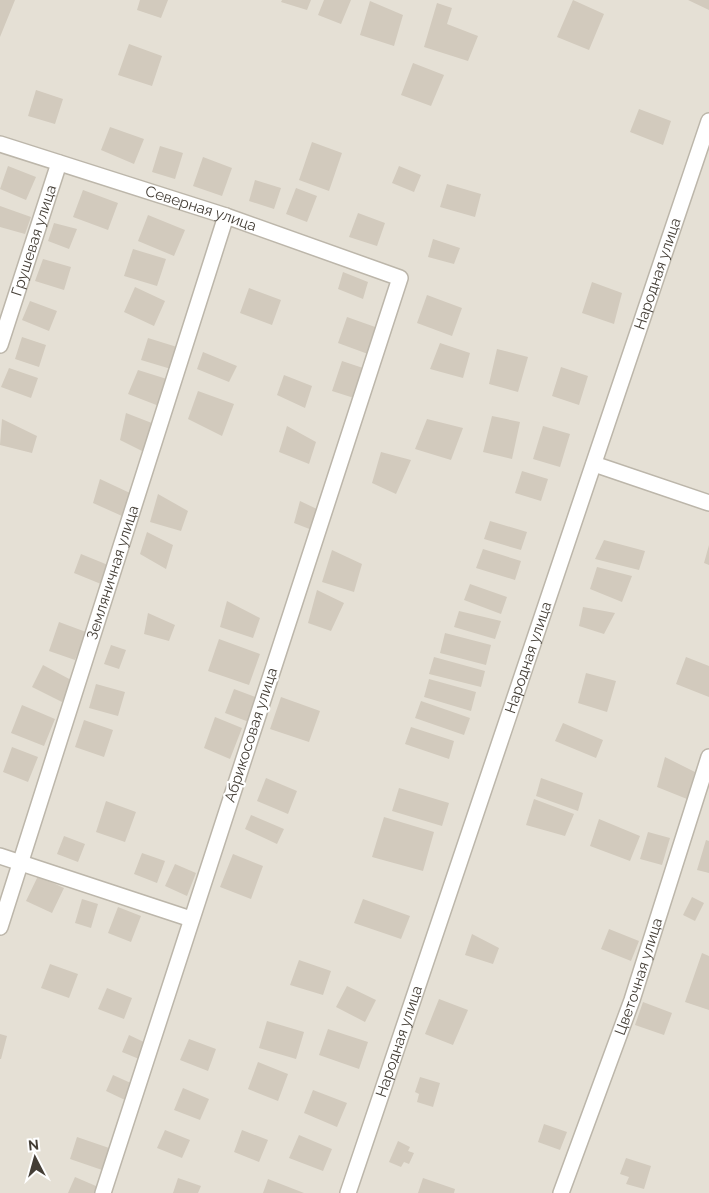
<svg xmlns="http://www.w3.org/2000/svg" width="709" height="1193" font-family="Raleway,sans-serif">
<rect width="100%" height="100%" fill="#f2eee6"/>
<!-- residential -->
<path fill="#e5e0d5" d="M0,0H709V1193H0Z"/>
<!-- building -->
<path fill="#d2cabd" d="M0,0H15L0,37Z
M140,0H168L161,18L137,10Z
M282,0H311L307,10L281,2Z
M324,0H351L341,24L318,15Z
M573,0L604,14L589,50L557,37Z
M688,0H709V10Z
M370,1L403,15L394,46L360,35Z
M437,3L452,8L447,24L478,36L468,61L424,47Z
M129,44L162,56L152,86L118,75Z
M413,63L444,75L431,106L401,95Z
M36,90L63,99L55,124L28,116Z
M639,109L671,121L663,145L630,132Z
M110,127L144,139L134,164L101,150Z
M312,142L342,153L329,191L299,180Z
M160,146L183,153L175,179L152,172Z
M203,157L232,168L222,196L193,186Z
M8,166L36,177L26,200L0,189Z
M399,166L421,175L414,192L392,183Z
M255,180L281,188L274,209L249,201Z
M447,184L481,194L475,217L440,207Z
M296,188L317,196L307,222L286,214Z
M83,190L118,203L108,230L73,217Z
M0,206L31,217L25,234L0,227Z
M358,213L385,223L377,246L349,237Z
M148,215L185,230L174,256L138,241Z
M54,223L77,229L69,249L48,241Z
M433,239L460,248L454,264L428,257Z
M133,249L166,259L157,286L124,276Z
M43,259L71,267L64,290L35,281Z
M343,272L368,282L363,299L338,289Z
M592,282L622,293L614,324L582,313Z
M135,287L165,301L154,326L124,312Z
M249,288L281,300L272,325L240,313Z
M427,295L462,308L452,336L417,323Z
M30,301L57,311L49,331L22,320Z
M347,317L378,328L368,354L338,343Z
M22,337L46,345L39,367L15,359Z
M148,338L177,347L171,369L141,360Z
M440,343L470,353L463,378L430,369Z
M497,349L528,357L518,392L489,384Z
M203,352L237,366L229,382L197,369Z
M342,361L363,368L354,398L332,391Z
M561,367L588,376L579,405L552,396Z
M9,368L38,378L31,398L1,387Z
M138,370L170,380L159,406L128,394Z
M284,375L312,386L305,408L277,395Z
M198,391L234,404L222,436L188,419Z
M126,413L157,425L144,452L120,440Z
M492,416L520,422L512,459L483,452Z
M2,419L37,436L32,453L0,445Z
M427,419L463,428L451,460L415,449Z
M287,426L316,442L309,464L279,452Z
M543,426L570,434L560,467L533,459Z
M381,452L411,460L396,494L372,483Z
M522,471L548,479L541,501L515,493Z
M100,479L130,493L122,516L93,503Z
M158,494L188,511L181,531L150,522Z
M300,501L319,510L312,530L294,523Z
M490,521L527,532L521,550L484,539Z
M147,532L173,545L166,569L140,554Z
M604,540L645,551L639,570L595,559Z
M709,545V565L704,563Z
M483,549L521,561L515,580L476,568Z
M332,550L362,564L354,592L322,582Z
M81,554L108,565L101,584L74,573Z
M597,567L632,576L622,602L590,589Z
M470,584L507,597L501,614L464,600Z
M317,590L344,603L331,631L308,623Z
M227,601L260,618L253,638L220,627Z
M583,607L615,613L604,634L579,626Z
M459,611L501,621L495,639L454,627Z
M148,613L175,625L169,641L144,634Z
M59,622L86,632L75,660L49,651Z
M445,633L491,645L486,665L440,653Z
M219,639L260,654L249,685L208,671Z
M111,645L126,650L119,669L104,664Z
M434,657L485,671L481,687L429,674Z
M686,657L709,666V697L676,684Z
M43,665L73,681L62,702L32,687Z
M586,673L616,681L607,712L578,703Z
M429,679L476,692L471,711L424,697Z
M96,684L125,692L118,716L89,708Z
M234,689L258,698L249,722L225,713Z
M281,697L320,711L309,742L270,729Z
M421,701L470,718L464,735L415,718Z
M22,705L55,719L44,746L11,733Z
M215,717L242,728L230,759L204,748Z
M84,720L113,730L104,757L75,747Z
M563,723L603,740L596,758L555,741Z
M411,727L454,741L449,759L405,744Z
M12,747L38,757L28,782L3,772Z
M665,757L695,772L687,799L657,787Z
M266,778L297,791L288,814L257,801Z
M541,778L583,793L578,811L536,796Z
M399,788L449,803L442,826L392,811Z
M534,799L574,814L565,836L526,825Z
M106,801L136,812L125,842L96,832Z
M251,815L284,829L277,844L245,829Z
M384,817L434,832L423,871L372,857Z
M599,819L640,836L630,861L590,846Z
M648,832L670,838L662,865L640,859Z
M64,836L85,844L78,862L57,854Z
M706,840L709,841V873L697,870Z
M142,853L165,861L157,883L134,874Z
M233,854L263,866L251,899L220,887Z
M175,864L196,873L187,896L165,886Z
M38,876L64,888L52,913L26,901Z
M692,897L704,903L695,921L683,915Z
M82,899L98,904L91,928L75,923Z
M363,899L410,916L401,939L354,923Z
M118,907L141,916L131,942L108,933Z
M609,929L639,941L631,961L601,949Z
M472,934L499,948L493,964L465,955Z
M702,953L709,956V1010L685,1002Z
M299,960L331,971L323,995L290,985Z
M50,964L78,974L69,998L41,988Z
M347,986L376,1000L365,1022L336,1007Z
M107,988L132,998L124,1019L98,1009Z
M439,999L468,1010L453,1045L425,1034Z
M643,1002L672,1013L664,1035L635,1025Z
M267,1021L304,1032L296,1059L259,1048Z
M328,1029L368,1042L359,1069L319,1055Z
M0,1034L7,1036L1,1059H0Z
M129,1035L146,1043L139,1059L122,1052Z
M189,1039L216,1049L208,1071L180,1060Z
M258,1062L288,1074L278,1101L248,1089Z
M113,1075L133,1084L125,1100L106,1091Z
M420,1077L440,1083L433,1107L417,1102L419,1094L415,1092Z
M183,1088L209,1099L200,1120L174,1110Z
M313,1090L347,1103L337,1127L304,1113Z
M544,1124L567,1132L560,1150L538,1142Z
M165,1130L190,1140L182,1158L157,1148Z
M242,1130L268,1140L259,1162L234,1152Z
M299,1135L332,1149L323,1171L289,1158Z
M77,1137L112,1149L105,1171L70,1159Z
M398,1141L410,1147L408,1151L414,1153L409,1164L404,1162L401,1167L389,1162Z
M626,1158L651,1166L644,1189L626,1184L629,1177L620,1174Z
M75,1177L103,1189L101,1193H68Z
M178,1178L201,1186L198,1193H173Z
M423,1178L455,1189L454,1193H418Z
M268,1179L304,1193H263Z"/>
<g fill="none" stroke-linecap="round" stroke-linejoin="round">
<defs>
<g id="street">
<path id="s1" d="M0,144L226,216L400,278L103,1193"/>
<path id="s2" d="M0,345L59,163"/>
<path d="M594,464L709,503"/>
<path d="M0,856L191,919"/>
<path id="s3" d="M0,927L226,216"/>
<path id="s4" d="M348,1193L709,121"/>
<path id="s5" d="M561,1193L632,1000L709,757"/>
</g>
</defs>
<!-- street casing -->
<use href="#street" stroke="#bcb6aa" stroke-width="18"/>
<!-- street -->
<use href="#street" stroke="#fff" stroke-width="15"/>
</g>
<g text-anchor="middle" stroke-width="4.5" stroke-linejoin="round" paint-order="stroke">
<!-- street labels -->
<g font-size="15" fill="#443e36" stroke="#fff">
<text dy="5" stroke="none"><textPath href="#s1" startOffset="211">Северная улица</textPath></text>
<text dy="5" stroke="none"><textPath href="#s2" startOffset="110">Грушевая улица</textPath></text>
<text dy="5" stroke="none"><textPath href="#s4" startOffset="970">Народная улица</textPath></text>
<text dy="5" stroke="none"><textPath href="#s3" startOffset="372">Земляничная улица</textPath></text>
<text dy="5" stroke="none"><textPath href="#s4" startOffset="565">Народная улица</textPath></text>
<text transform="translate(251 735) rotate(-72)" y="5">Абрикосовая улица</text>
<text dy="5" stroke="none"><textPath href="#s5" startOffset="230">Цветочная улица</textPath></text>
<text dy="5" stroke="none"><textPath href="#s4" startOffset="160">Народная улица</textPath></text>
</g>
</g>
<!-- north arrow -->
<g transform="translate(35 1158) rotate(354)" stroke="#ffffff" stroke-width="4" paint-order="stroke">
<path d="M0-4L9 19L0 12L-9 19Z" fill="#443e36"/>
<text y="-8" font-size="14" font-weight="bold" text-anchor="middle" fill="#443e36">N</text>
</g>
</svg>
